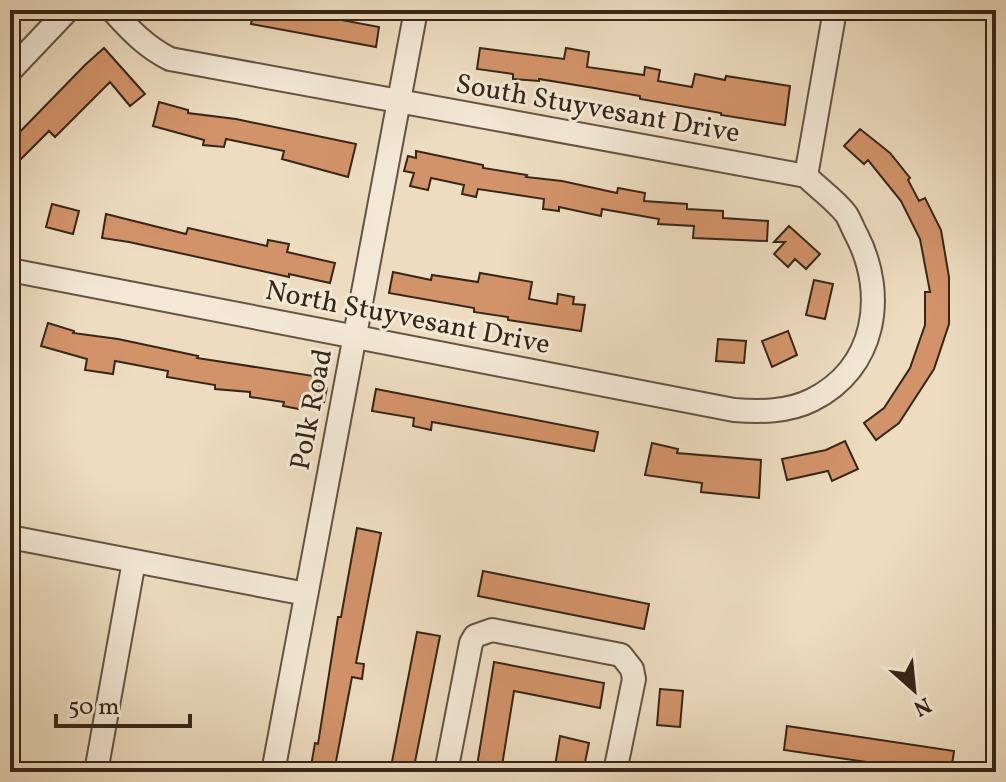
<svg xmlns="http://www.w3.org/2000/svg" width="1006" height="782" font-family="Vollkorn,serif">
<rect width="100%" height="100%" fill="#eddcc0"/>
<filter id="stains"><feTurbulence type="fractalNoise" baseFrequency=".0025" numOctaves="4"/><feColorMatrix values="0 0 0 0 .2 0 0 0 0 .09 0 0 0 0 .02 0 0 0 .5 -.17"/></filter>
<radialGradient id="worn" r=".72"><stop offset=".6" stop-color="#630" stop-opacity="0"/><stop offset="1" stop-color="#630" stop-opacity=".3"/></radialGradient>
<!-- building -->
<path fill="#d3936a" stroke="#362617" stroke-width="2" d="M254,10H312L337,15L336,19L379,27L376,47L251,24Z
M104,48L145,94L130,106L110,82L55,137L49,131L10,170V142L85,65Z
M480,48L564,59L566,48L589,52L587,67L644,75L645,67L660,70L658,81L692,87L695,74L725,80L726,76L790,86L785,125L721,115V113L640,99V96L594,88L539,79V81L513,79V74L477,69Z
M159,102L188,110V113L236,119L356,144L348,177L282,159L284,151L226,139L224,147L203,145L204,140L153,126Z
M860,129L890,153L910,178L908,180L919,201L925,198L941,230L949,277V324L934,369L899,423L876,440L864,423L884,408L910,368L925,325V292H930L920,239L901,201L868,160L864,164L844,146Z
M416,151L483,165V168L527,175L526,177L562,181L617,193L618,188L645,193L644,201L687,204V209L723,211V218L768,221L767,241L693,238L694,226L658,224L659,219L602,209L601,216L559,207V211L543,209L544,199L478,189L476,197L462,194L464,185L431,178L428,190L410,186L414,173L404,171L408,156L416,158Z
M52,204L79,211L73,234L46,227Z
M106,214L186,234L188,228L267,246L268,240L289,244L287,252L335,263L330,283L289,274V277L129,242L102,238Z
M789,226L820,254L806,269L795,259L788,267L774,254L785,242H774Z
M393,272L431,280L432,275L478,282L480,273L532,282L529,299L557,304L558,294L574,297L573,304L585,305L581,331L508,320V317L474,312V308L389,293Z
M814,280L833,284L825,319L806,315Z
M48,323L74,331L73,333L118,339L198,356L197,358L320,377L319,386L327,388L324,402L301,397L299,409L283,406L284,402L250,397V392L215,389V385L167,377L168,371L115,361L113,374L85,370L87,359L41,346Z
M788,331L797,355L772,367L762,341Z
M718,339L746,341L744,363L716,361Z
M376,389L598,432L594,451L432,422L431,430L413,426L414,418L372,411Z
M845,441L858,469L832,481L828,471L787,480L782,459L826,450Z
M652,443L678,449L677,453L761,460L759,498L701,492L702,483L645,475Z
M357,528L381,533L356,663L364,664L362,679L352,677L334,772H310L315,743L318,744L338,617H341Z
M483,571L649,604L644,629L478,596Z
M417,632L440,636L413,772H390Z
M494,662L604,683L600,708L514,691L501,772H476Z
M660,689L683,691L680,727L657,725Z
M787,726L954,751L951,772H935L784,750Z
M560,736L589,743L583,772H554Z"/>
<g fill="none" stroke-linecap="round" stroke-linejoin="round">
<defs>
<path id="minor" d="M10,71L68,10
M806,176L835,10
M10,270L734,410C760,412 788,412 812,400C876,368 887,295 857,236C853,229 850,220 846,214C835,200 818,188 806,176L170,59C146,47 130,30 112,10
M10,537L306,594
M96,772L134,561
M273,772L416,10
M446,772L471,643L475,636L492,630L621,655L632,669L634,679L615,772"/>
</defs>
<!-- minor casing -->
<use href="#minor" stroke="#645441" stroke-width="26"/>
<!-- minor -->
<use href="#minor" stroke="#f3e8d6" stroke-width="22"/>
</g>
<g text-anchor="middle" stroke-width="6" stroke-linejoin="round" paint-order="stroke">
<!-- street labels -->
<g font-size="28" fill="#362617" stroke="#f3e8d6">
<text transform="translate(598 107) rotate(10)" y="10">South Stuyvesant Drive</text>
<text transform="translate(408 316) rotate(11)" y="10">North Stuyvesant Drive</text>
<text transform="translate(310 409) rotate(-79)" y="10">Polk Road</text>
</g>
</g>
<!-- margin -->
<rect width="1006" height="782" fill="none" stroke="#eddcc0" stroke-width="40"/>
<rect x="12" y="12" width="982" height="758" fill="none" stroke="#362617" stroke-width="4"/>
<rect x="20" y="20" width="966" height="742" fill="none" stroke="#362617" stroke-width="2"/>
<!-- north arrow -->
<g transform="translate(914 690) rotate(153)" stroke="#f3e8d6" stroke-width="6" paint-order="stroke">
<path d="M0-6L14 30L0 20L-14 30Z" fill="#362617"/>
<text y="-12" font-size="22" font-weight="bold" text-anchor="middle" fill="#362617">N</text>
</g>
<!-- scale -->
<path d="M56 714v12h134v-12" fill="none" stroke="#362617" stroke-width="4"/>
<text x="68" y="714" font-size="24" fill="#362617" stroke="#f3e8d6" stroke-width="6" paint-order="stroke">50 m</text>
<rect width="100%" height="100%" filter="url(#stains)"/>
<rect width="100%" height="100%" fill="url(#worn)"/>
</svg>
